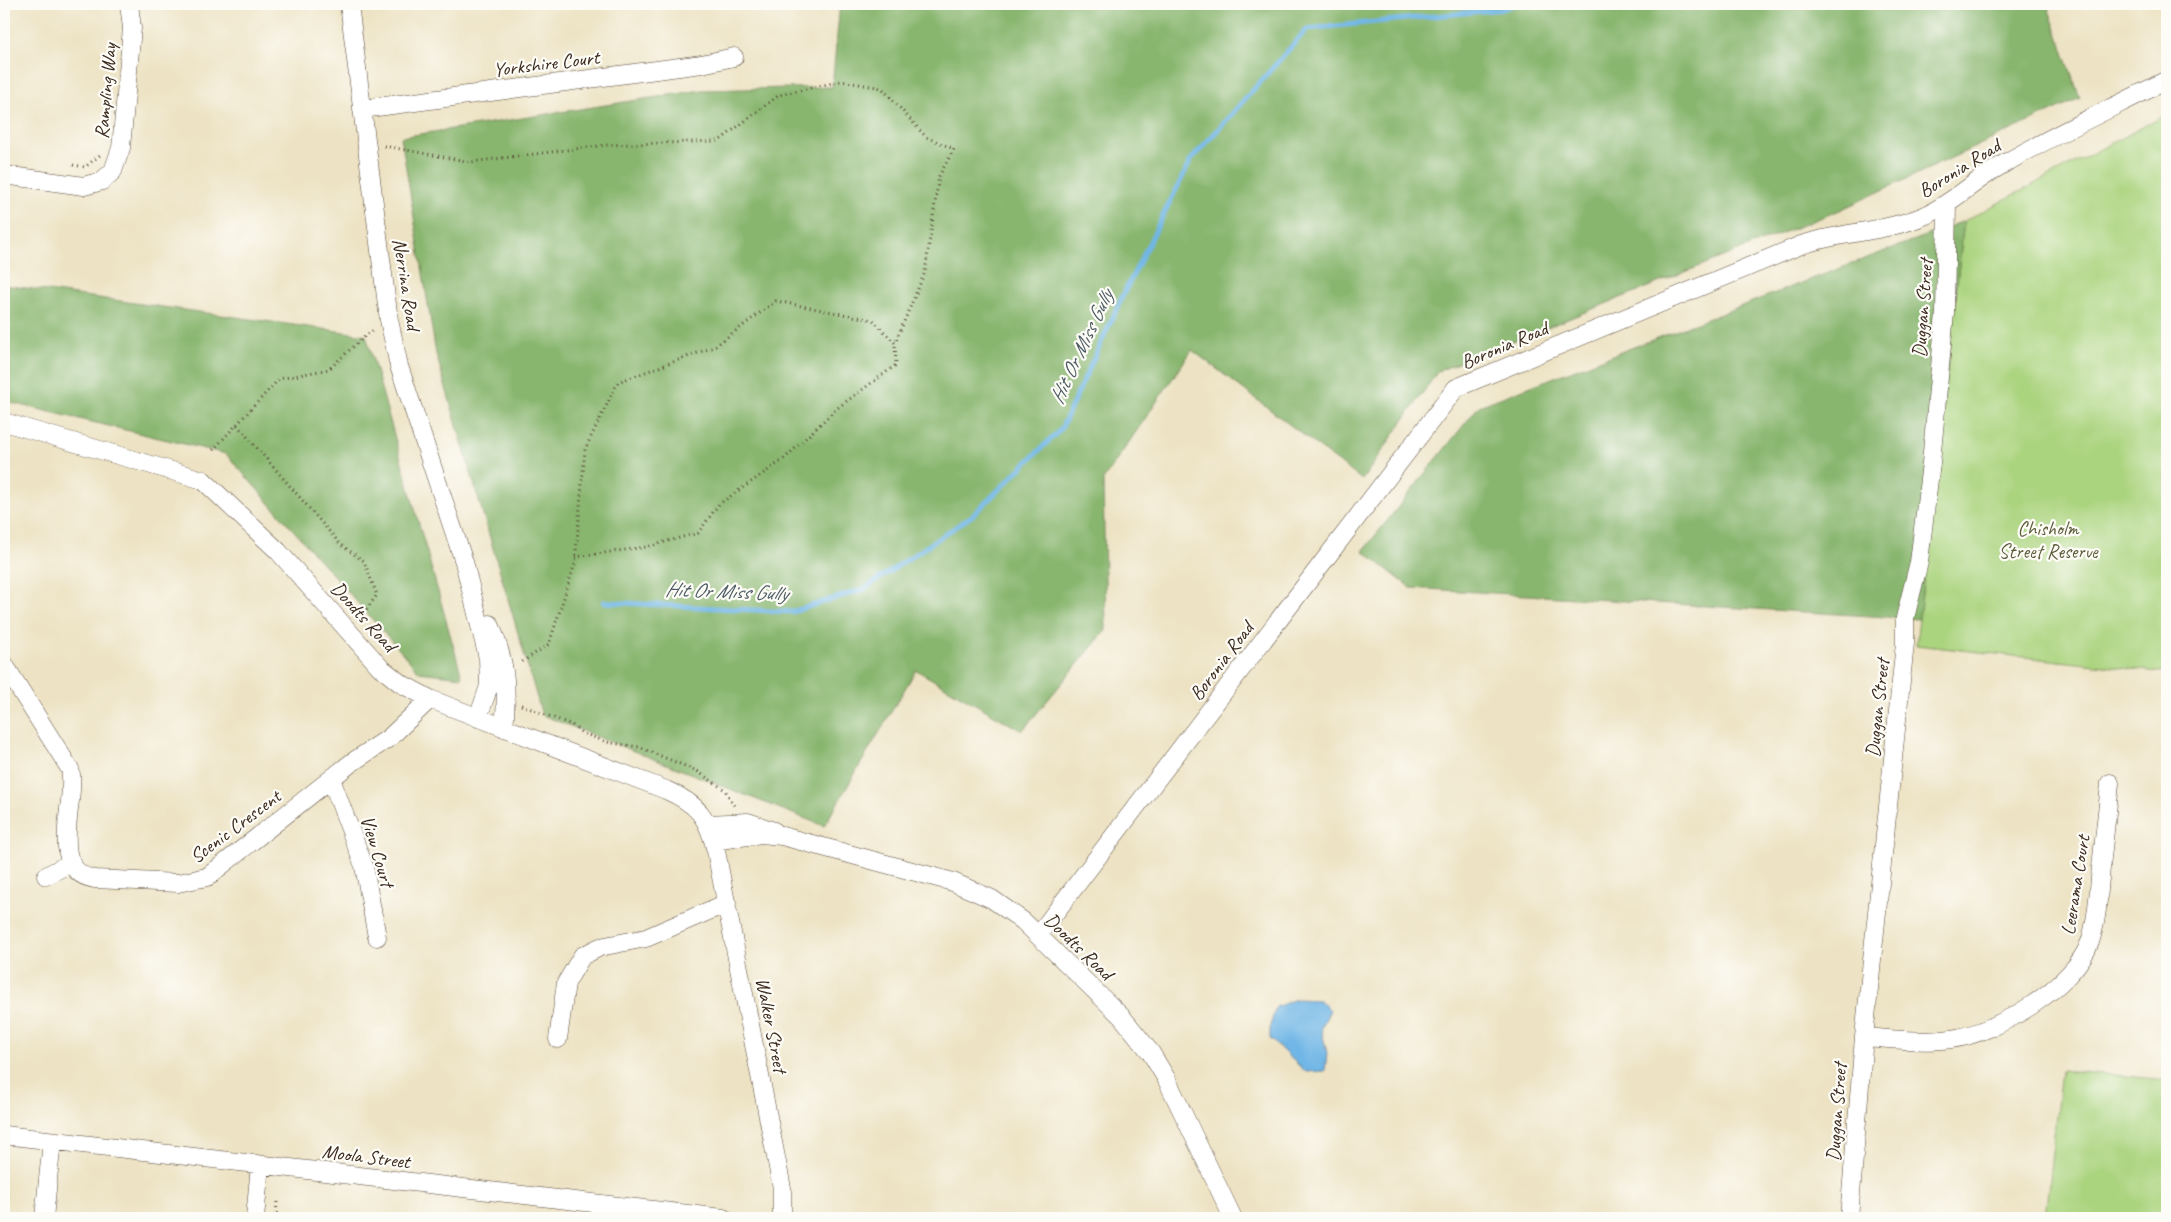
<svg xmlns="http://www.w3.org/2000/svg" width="2171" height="1222" font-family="Caveat,sans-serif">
<rect width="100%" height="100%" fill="#fdfcf7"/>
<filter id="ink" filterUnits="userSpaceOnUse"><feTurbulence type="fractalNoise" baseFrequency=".02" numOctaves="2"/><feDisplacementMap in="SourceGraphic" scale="10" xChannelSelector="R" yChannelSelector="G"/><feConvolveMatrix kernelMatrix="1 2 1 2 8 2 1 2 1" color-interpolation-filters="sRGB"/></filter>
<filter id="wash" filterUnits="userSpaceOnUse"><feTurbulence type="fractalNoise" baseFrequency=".0096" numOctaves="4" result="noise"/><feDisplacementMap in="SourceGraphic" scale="20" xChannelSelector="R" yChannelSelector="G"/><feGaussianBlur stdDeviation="1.12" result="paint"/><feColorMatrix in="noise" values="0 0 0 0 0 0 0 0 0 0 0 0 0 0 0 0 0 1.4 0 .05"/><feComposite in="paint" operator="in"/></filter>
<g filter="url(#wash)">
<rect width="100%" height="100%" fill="#ede3c4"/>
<!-- green -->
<path fill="#abd47f" stroke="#737f4e" d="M2167,114V673L1916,645L1964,221Z
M2061,1070L2167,1080V1218H2045Z"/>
<!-- forest -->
<path fill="#88b66e" stroke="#627046" d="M840,4H2047L2080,98L1840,210L1438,371L1362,480L1192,350L1103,480L1106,630L1022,731L916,670L824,826L542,715L436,354L401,137L702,90L832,87Z
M1964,221L1919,619L1411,588L1363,551L1479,406Z
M4,285L366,335L462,677L419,672L226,454L4,401Z"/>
<!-- water -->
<path fill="#6fb6e6" stroke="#557082" d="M1296,999L1319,1000L1330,1010L1321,1028L1327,1053L1325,1071L1306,1072L1270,1039V1026L1276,1007Z"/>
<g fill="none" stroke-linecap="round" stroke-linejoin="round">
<!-- stream -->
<path stroke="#6fb6e6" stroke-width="5" d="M604,602L792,612L864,589L973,515L1061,429L1124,293L1191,160L1307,29L1503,9L1515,4"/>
</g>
</g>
<g filter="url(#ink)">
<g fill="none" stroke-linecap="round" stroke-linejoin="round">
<defs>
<path id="minor" d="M349,4L380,251L389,320L399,366L464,562L488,658L489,686L478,718
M362,109L702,64L734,57
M4,175L84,186L102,181L113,171L121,148L132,28L129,4
M4,422L203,480L278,551L380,667L400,683L430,699L666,790C698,804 708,817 716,851L782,1188V1218
M490,624C506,662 508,687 504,728
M4,664L70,769C78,800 45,871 95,879L178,883L207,877L351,763L389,738L430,699
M331,779L364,866L377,937
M708,824L748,822L774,831
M714,841L761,834L782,836L953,882L992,899L1023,921L1122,1017L1151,1053L1166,1078L1233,1218
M46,876L72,862
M1038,935L1456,388L1801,245C1841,232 1887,232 1926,215C1954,202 1975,180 2002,165C2055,134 2112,108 2167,80
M1864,1037C1892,1039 1923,1043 1951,1039C1997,1033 2074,987 2090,942C2097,921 2098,899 2100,878C2103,846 2107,815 2110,783
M558,1039L566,983L582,956L600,947L646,938L727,903
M4,1135L723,1218
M44,1218L52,1141
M255,1218L260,1165
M1849,1218L1864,1037L1905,643V618L1919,562L1931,463L1945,313L1947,204"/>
</defs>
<!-- minor casing -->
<use href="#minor" stroke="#564637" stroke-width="19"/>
<!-- path -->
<path stroke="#564637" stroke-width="3" stroke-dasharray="1 4" stroke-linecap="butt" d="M384,146L471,162L606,145L719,141L779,95L841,81L882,88L926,137L954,149L939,176L925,272L895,343L873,320L776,301L714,347L618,382L585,449L575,564L549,644L519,664
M73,165L85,167L100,155
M237,425L341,545L364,561L377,595L365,611
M213,450L279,379L329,369L366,335L374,330
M575,557L646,547L698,533L719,504L783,460L836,409L896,365L895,343
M521,705L572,725L582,733L606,742L639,747L697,771L725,790L735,807
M276,1218L277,1201"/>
<!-- minor -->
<use href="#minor" stroke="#fff" stroke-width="18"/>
</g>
</g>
<g text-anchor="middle" stroke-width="4.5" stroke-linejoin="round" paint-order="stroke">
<!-- street labels -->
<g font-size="20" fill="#3b2a1e" stroke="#fdfcf7">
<text transform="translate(546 63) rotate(-7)" y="7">Yorkshire Court</text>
<text transform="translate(105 91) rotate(-85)" y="7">Rampling Way</text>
<text transform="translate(1959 168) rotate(-32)" y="7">Boronia Road</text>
<text transform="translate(407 284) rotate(81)" y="7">Nerrina Road</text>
<text transform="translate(1922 308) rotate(-86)" y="7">Duggan Street</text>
<text transform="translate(1504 345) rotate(-23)" y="7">Boronia Road</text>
<text transform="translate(364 616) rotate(48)" y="7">Doodts Road</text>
<text transform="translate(1221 661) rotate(-53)" y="7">Boronia Road</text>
<text transform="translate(1877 708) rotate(-84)" y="7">Duggan Street</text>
<text transform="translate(235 826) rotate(-37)" y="7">Scenic Crescent</text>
<text transform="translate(378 851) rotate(73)" y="7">View Court</text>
<text transform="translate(2075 885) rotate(-81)" y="7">Leerama Court</text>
<text transform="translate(1079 946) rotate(44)" y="7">Doodts Road</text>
<text transform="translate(772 1025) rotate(79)" y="7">Walker Street</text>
<text transform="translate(1836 1112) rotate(-86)" y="7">Duggan Street</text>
<text transform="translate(366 1156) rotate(7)" y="7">Moola Street</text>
</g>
<!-- park labels -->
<g font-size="20" fill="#5d5d3b" stroke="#fdfcf7">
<text x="2048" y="535">Chisholm<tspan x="2048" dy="23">Street Reserve</tspan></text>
</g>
<!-- water labels -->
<g font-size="21" font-style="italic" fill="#4d5b64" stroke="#fdfcf7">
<text transform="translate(1081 347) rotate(-65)" y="7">Hit Or Miss Gully</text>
<text transform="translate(726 591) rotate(2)" y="7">Hit Or Miss Gully</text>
</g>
</g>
<!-- margin -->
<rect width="2171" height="1222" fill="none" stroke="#fdfcf7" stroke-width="20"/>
</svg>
